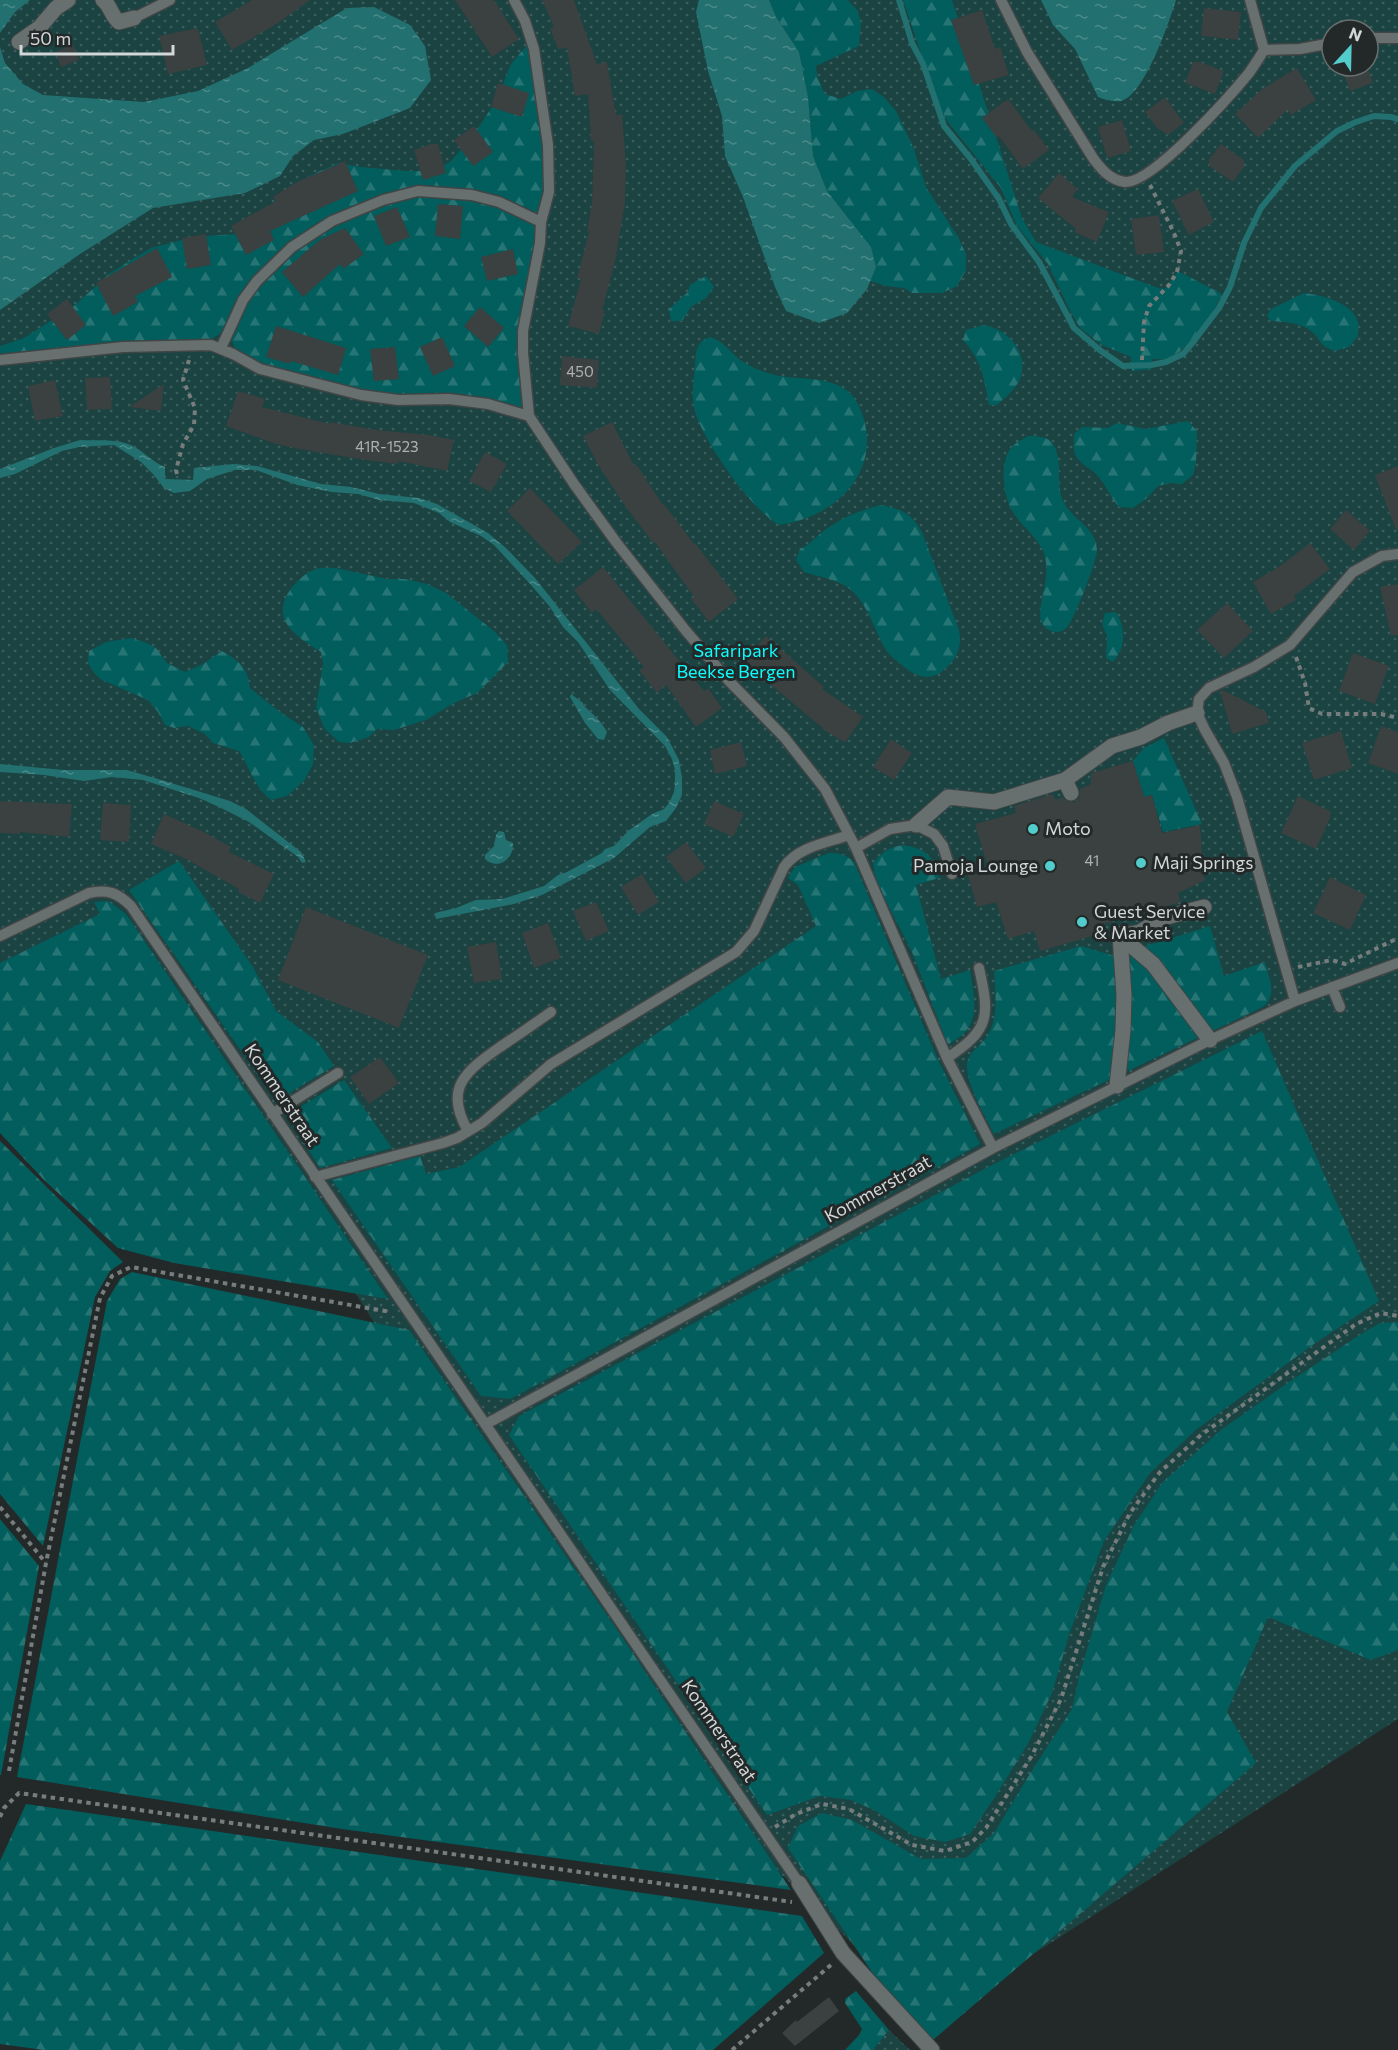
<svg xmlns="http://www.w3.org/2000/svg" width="1398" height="2050" font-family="Commissioner,sans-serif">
<defs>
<pattern id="grass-dots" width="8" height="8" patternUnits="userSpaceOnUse" patternTransform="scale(1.5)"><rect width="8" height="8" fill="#1a4342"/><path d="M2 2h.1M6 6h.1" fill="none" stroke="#3a5d5d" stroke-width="1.8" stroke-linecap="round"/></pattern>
<pattern id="forest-firs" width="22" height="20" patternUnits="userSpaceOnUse" patternTransform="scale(1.5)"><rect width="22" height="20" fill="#025d5d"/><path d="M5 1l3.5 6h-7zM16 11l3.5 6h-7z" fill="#267474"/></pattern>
<pattern id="water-ripples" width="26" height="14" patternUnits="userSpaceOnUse" patternTransform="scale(1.5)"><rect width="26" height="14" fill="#227070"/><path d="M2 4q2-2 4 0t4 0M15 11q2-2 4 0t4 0" fill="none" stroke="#4c8a8a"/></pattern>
</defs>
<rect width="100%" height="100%" fill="#232929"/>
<!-- grass -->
<path fill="url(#grass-dots)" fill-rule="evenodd" d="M0,0H1398V1719L931,2020L779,1872L498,1518L113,911L0,978ZM1332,30H1368V66H1332Z
M889,2030L910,2050H873Z"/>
<!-- forest -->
<path fill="url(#forest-firs)" d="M769,0H848L858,11L861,24L859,46L816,66L818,79L825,94L841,99L857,91L872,89L884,97L896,111L914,149L926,187L958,237L966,254V270L957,286L942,293H912L904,288L886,286L870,281L876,267L848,217L827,191L813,156L808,97L799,52L776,17Z
M903,0H952L1022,218L1036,242L1158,288L1165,289L1178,271L1222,294C1213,315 1188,352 1166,359C1162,360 1157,359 1152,359V369L1132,371L1131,357L1102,345L1080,328L1070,311L1048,264L1017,226L1001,188L947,121L938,103Z
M528,44L544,146V192L538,216L418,187L329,218L239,297L221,333L210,340L0,355V346L24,338L74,306L110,273L151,248L193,237L251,233L292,200L309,176L338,163L361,167L406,171H434L451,161L475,133L497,99L511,64Z
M419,196L472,200L497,206L536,225V243L529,280L524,410L361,391L262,365L235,349L230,336C235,325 240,314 246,303C254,290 266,279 277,268C317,230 366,209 419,196Z
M706,276L714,287L706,298L691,307L682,321H671L669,309L688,292L690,285Z
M1304,293C1321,295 1352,302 1358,322C1359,326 1358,332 1358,336L1349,347L1334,351C1322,346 1323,345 1316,336C1306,323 1287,322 1271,321L1267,316L1271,309Z
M984,325C1009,329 1031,355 1019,381C1014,391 1005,398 997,405H989C984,378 982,361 963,340L966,330Z
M710,337C723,341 729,350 739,359C747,365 758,370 768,373C794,382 830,373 851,394C861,405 866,422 867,437C869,487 824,519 779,525C750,508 705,444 695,412C691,397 693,381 695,366C696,353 695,342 710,337Z
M1188,421L1197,431L1196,463L1193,475L1182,484L1170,483L1158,486L1147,498L1133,508L1119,507C1110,497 1106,484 1096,474C1090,468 1079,464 1075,454C1073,449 1074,440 1074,434L1082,427L1108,428L1117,423L1146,429Z
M1028,436C1037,436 1048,436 1053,444C1063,459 1056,482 1062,498C1070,520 1096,525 1097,550C1097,561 1075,617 1068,626C1062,634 1051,634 1044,626C1031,612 1057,574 1041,547C1032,532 1017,522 1010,507C1003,491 1000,464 1010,449C1014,443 1022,440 1028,436Z
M882,505C903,510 911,513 922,532L959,630C961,643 960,653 950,664C934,682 920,680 903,666C897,661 890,656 886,650C874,630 869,606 851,590C838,579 819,577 804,572L796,560L800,549C809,545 813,540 820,534C836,520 861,509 882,505Z
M336,568L387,579H405L427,584L446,593L494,631L507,645L508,662L477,693L454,703L426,720L394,730L377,729L369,737L350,743L339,742L324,728L316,707L323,664L321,652C309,644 289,633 284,618C277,600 298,577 313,570C319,567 330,568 336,568Z
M1116,612C1126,628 1126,648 1113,662L1106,658L1107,636L1102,624L1105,613Z
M131,638L147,643L156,648L167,663L185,672L203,664L222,651C240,662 247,666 250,688L280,712L303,727L314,745L313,764L304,781L287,796L271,800C253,785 251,770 239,751L213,743L205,734L188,726L174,728L165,725L158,712L148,700L102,680L95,674L88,663L89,651L106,642Z
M1164,738L1202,824L1163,832L1152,795L1144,797L1133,761L1144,748Z
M903,845C927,849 932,855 939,878L916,885L941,979L970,970C973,990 980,1016 965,1032C961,1037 954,1040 949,1044L947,1043L912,952L876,882L873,864C880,853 889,847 903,845Z
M829,853C841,853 846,855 854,862L938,1060L980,1144L510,1399L481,1396L332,1180L420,1156L426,1174L459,1167L816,926L798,885L788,878L795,867Z
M179,861L253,967L276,1011L318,1042L334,1066L276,1101L129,890Z
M108,901L126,914L388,1299L174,1263L118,1248L45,1181L0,1133V963L100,914L94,902Z
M1210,926L1224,976L1265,962C1269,980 1278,994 1263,1007L994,1134C985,1115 966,1085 967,1065C968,1051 982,1046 988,1035C999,1016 995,992 994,971L1081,946L1111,955L1159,942Z
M1262,1031L1379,1301L1314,1344L1197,1429L1150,1473L1104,1541L1070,1632L1052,1693L1029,1742L995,1797L970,1834L945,1842L914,1836L874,1810L851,1800L820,1796L767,1815L509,1435L519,1416L988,1167Z
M344,1080L392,1148L320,1168L286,1116Z
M0,1141L123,1262L110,1271L95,1297L43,1546L0,1494Z
M132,1272L409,1330L618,1631L791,1890L342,1829L17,1777L107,1301L120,1279Z
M1398,1322V1650L1371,1660L1268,1617L1227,1712L1256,1763L933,2040L876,1978L788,1848L798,1826L822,1813L852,1820L921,1859L966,1858L994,1833L1034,1767L1072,1709L1079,1677L1106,1585L1134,1525L1162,1483L1222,1429L1289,1382L1361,1334L1380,1323Z
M0,1519L39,1566L1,1775H0Z
M26,1804L802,1916L824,1953L713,2050H44L0,2044V1861Z
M856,1991L889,2030L873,2050H845L859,2035L862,2029L845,2003V1999Z"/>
<!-- water -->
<path fill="url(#water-ripples)" d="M0,0H30L15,12L0,33Z
M699,0H769L776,17L799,52L808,97L813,156L827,191L871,247L876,267L867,289L847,313L819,323L786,311L775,287L743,197L725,156L722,116L708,71L696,12Z
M1041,0H1176C1169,22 1145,95 1121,101C1113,102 1105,100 1098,97L1075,49L1053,25Z
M374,7L410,25L425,46L431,80L410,108L343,134L314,140L293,156L280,176L245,193L153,208L80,254L0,310V47L5,63L23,84L43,95L144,102L198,91L248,68L347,8Z
M80,440C98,441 117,438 133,446C144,452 153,462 165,467V479L193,480L194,468L233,464L257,466L321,484L351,487L379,494L419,498L437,504L488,533L506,548L535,578L639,709L667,737L679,760L682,778V795L676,808L666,821L650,827L614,858L542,895L514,904L436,919L435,913L456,908L476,900L502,899L544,886L558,875L567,872L602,853L605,849L614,846L628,831L652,814L664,809L669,803L674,792L675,783V770L672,759L665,746L610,690L578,642L563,627L550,607L531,585L494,545L481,536L450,522L439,513L414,503L379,500L358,494L332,492L297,485L256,470H235L207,479L190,491L174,493L164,488L153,474L141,462L114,445L79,447L62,451L15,474L0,478V469L54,448Z
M571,694L583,703L584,706C593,714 601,721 607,732L604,740L598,739L585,723L570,697Z
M0,764L64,770H127L158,779L230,801L246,809L301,852L306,862L302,863L298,857L249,822L219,807L199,798L143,780L112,777L84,781L44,775L0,772Z
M499,831L504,832L506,840L513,843C514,859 498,871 485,859V855L494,846L496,835Z"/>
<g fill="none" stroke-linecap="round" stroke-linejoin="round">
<!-- stream -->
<path stroke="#227070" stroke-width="6" d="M899,0L912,43L923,64L944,126L971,159L999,199L1011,224L1039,262L1074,328L1101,351L1123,366L1151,365L1166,362L1183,354L1194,341L1219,308L1230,287L1244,243L1261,208L1295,166L1337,131L1356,122L1374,116L1391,117L1398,119"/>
</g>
<!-- building -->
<path fill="#3a4140" d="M252,0H310L278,23L232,50L215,22Z
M455,0H494L519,39L492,57Z
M542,0H574L597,64L607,62L616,115L622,114L626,164L625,203L615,262L602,310H605L599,334L568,326L581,279L577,278L589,232H587L592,203L594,141H591L588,94L575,96L567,48L558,49L550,28L554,27Z
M1204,8L1241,12L1238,40L1201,36Z
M982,10L995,49L1000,47L1009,75L974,85L951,20Z
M198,28L207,65L168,74L159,36Z
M73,44L79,60L61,67L55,52Z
M1193,62H1200L1224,71L1215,94L1185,83Z
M1341,66H1367L1373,83L1350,91Z
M1297,68L1316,100L1291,115L1288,109L1258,138L1235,114L1262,89Z
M498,83L529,93L522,117L491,107Z
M1165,97L1184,123L1168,135L1157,128L1145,112Z
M1008,99L1032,131L1034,130L1049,150L1023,169L999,136L997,138L982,118Z
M1122,120L1131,151L1107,158L1098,127Z
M474,126L493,152L473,166L454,140Z
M431,144H438L446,173L423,180L414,150Z
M1221,144L1244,160V167L1233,182L1209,166V159Z
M345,161L358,191L270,231L274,240L246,255L231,226L276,201L273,197L297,182Z
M1059,173L1078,189L1072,197L1109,212L1097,242L1074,232L1076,229L1038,198Z
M1198,189L1214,222L1189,235L1172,201Z
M438,204L463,206L460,239L435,236Z
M397,207L410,237L386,246L374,216Z
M1159,215L1164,252L1136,255L1131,219Z
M345,228L364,254L343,269L340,264L303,297L282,272L321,239Z
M206,234L211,265L187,269L182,238Z
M157,248L172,277L135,296L138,302L113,316L96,283Z
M513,249L518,274L487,281L481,257Z
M67,299L86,325L67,340L47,314Z
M480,307L504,328L488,347L464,326Z
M276,326L346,348L338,375L291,361L290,364L266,357Z
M442,337L455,366L433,376L420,347Z
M395,347L399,379L374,381L370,349Z
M562,356L599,360L597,388L560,385Z
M110,377L112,409L87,410L85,378Z
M55,380L63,416L35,421L28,386Z
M164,384L161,411L129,407Z
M238,391L265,399L262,407L330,424V422L377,430L429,435L454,440L447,471L398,461V464L365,460L299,449L276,444L226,426Z
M612,422L634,466L636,464L663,505L664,504L694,544L695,543L738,599L709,622L691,599L694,597L655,542L653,543L623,503L597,463L583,436Z
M485,452L507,464L491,492L469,481Z
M1398,466V530H1396L1375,475Z
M530,488L582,542L558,564L507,511Z
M1346,510L1370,531L1354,550L1330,529Z
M1310,543L1330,569L1294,596L1296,600L1271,614L1253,582L1280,566Z
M603,567L704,691L708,688L722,708L696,727L666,685L657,693L639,670L644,667L596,609L592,613L574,590Z
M1398,584V635L1391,636L1380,587Z
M1227,603L1253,631L1224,658L1197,630Z
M766,636L824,687L822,689L863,717L845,743L826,731L764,679L761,682L741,663Z
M1353,653L1389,666L1375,704L1339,691Z
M1223,690L1266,712L1269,723L1232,734L1220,691Z
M1381,726L1398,732V774L1368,763Z
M1341,731L1352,768L1314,780L1302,743Z
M891,739L912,753L894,780L873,767Z
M741,742L747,766L715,774L710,750Z
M1133,761L1144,797L1152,795L1162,833L1200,825L1204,881L1178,893L1181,902L1101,925L1103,933L1040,951L1034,931L1008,939L996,902L977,907L967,873L988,867L975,824L1016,813L1014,806L1052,794L1056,800L1062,797L1066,801L1075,802L1079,798L1080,789L1091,784V773Z
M1298,796L1330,811V818L1316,849L1281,833Z
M0,801L72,804L69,837L20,832V834L0,833Z
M714,801L744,814L733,837L704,824Z
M103,803L131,805L129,842L100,840Z
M164,814L204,832L231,847L229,852L274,874L260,903L238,892L239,889L186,859L151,844Z
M686,842L706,868L686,883L666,857Z
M642,874L659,902L638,915L621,887Z
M1330,877L1366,895L1350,930L1313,913Z
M596,902L609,931L586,941L573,911Z
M306,907L428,955L399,1028L278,980Z
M548,923L561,958L534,968L522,933Z
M496,942L502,979L474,983L467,947Z
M380,1057L399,1083L369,1104L350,1077Z
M829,1997L839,2011L795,2046L782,2033L796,2020L797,2022Z"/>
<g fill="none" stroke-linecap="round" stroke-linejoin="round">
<defs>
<path id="lane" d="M1001,0L1027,52L1093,158C1101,169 1110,180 1125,182C1152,184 1231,95 1249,73C1254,66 1259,58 1264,50L1250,0
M134,18L170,0
M1368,38H1398
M1264,50L1300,49L1332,43
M221,348L243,300L257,281L292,247L332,221L383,200L418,191L472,195L499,202L541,222
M0,360L123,347L211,345L233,354L260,369L361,395L398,400L449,399L488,404L529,416L523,353V331L540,243L541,222L549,192L548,145L534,49L525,21L514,0
M529,416L574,484L616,542L686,631L729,681L784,737L825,789L856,848L947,1058L993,1148
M856,848L890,829L916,825L934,834L943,846L952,874
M0,936L89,893C108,889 118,893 131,906L799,1883
M1332,987L1340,1007
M1295,1001L1237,797L1224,763L1205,730L1197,713L1199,699L1209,688L1254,667L1290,645L1353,572L1382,556L1398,554
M947,1058C990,1030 990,1016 979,968
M272,1114L338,1073
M468,1131C443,1088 466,1071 500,1047C517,1036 534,1024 551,1012
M315,1177L443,1143L457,1138L482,1123L551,1064L736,952L754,931L784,867C798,847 826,843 849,835
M486,1424L993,1148L1210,1040L1295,1001L1398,963"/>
<path id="street" d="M103,0C111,6 111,16 119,22L134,18
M19,42L39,28L56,8L68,0
M1065,780L1112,746L1141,737L1168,723L1197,713
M916,825L948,797L994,802L1065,780L1071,793
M1120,936L1153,964L1210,1040
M1120,936L1140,932L1163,918L1204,907
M1117,1086L1123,1030L1124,995L1120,936
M799,1883L843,1953L932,2050"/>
</defs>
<!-- lane casing -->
<use href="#lane" stroke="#404545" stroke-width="13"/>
<!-- street casing -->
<use href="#street" stroke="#404545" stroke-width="17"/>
<!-- path -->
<path stroke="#777c7c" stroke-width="4" stroke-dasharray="4.5 4.5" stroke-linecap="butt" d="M1142,360L1144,322L1149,306L1169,285L1177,272L1181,251L1174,233L1150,185
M177,474L176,470L183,444L194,425L195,408L183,380L189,360
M1296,657L1305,683L1309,708L1322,714H1381L1398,718
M1298,967L1332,960L1345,964L1398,938
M0,1507L46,1563
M9,1771L46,1563L100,1298L112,1276L131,1267L391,1312
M0,1817L4,1808L19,1793L792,1902
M775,1827L796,1814L822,1804L849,1809L912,1845L945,1851L972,1842L986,1828L1031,1757L1061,1699L1103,1567L1130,1513L1160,1472L1201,1435L1356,1324L1381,1313L1398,1316
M732,2050L832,1964"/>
<!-- lane -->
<use href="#lane" stroke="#676f6f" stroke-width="10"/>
<!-- street -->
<use href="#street" stroke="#676f6f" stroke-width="15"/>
</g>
<!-- markers -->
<g fill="#52cdcc" stroke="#232929" stroke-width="2">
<circle cx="1033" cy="829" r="6"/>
<circle cx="1141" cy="863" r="6"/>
<circle cx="1050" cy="866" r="6"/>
<circle cx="1082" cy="922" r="6"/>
</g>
<g text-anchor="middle" stroke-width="6" stroke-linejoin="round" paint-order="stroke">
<!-- number labels -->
<g font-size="15" fill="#adb2b1">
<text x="580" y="377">450</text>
<text x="387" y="452">41R-1523</text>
<text x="1092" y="866">41</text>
</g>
<!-- park labels -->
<g font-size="18" fill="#0dfdfc" stroke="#232929">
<text x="736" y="657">Safaripark<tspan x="736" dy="21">Beekse Bergen</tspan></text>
</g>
<!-- poi labels -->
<g font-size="18" fill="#d3d7d7" stroke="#232929" text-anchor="start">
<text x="1045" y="835">Moto</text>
<text x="1153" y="869">Maji Springs</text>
<text x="1038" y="872" text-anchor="end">Pamoja Lounge</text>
<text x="1094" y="918">Guest Service<tspan x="1094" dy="21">&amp; Market</tspan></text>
</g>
<!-- street labels -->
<g font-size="18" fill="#d3d7d7" stroke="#232929">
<text transform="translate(282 1095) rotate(56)" y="6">Kommerstraat</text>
<text transform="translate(878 1189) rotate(-29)" y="6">Kommerstraat</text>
<text transform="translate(719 1731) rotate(56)" y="6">Kommerstraat</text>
</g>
</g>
<!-- north arrow -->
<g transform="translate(1350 48) rotate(22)"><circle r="28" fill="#232929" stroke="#696f6f" stroke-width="1.5"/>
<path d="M0-4.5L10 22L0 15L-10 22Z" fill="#52cdcc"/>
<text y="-9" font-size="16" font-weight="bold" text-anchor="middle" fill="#d3d7d7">N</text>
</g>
<!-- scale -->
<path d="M21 45v9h152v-9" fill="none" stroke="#d3d7d7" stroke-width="3"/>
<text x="30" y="45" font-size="18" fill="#d3d7d7" stroke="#232929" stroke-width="4.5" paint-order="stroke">50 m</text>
</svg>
